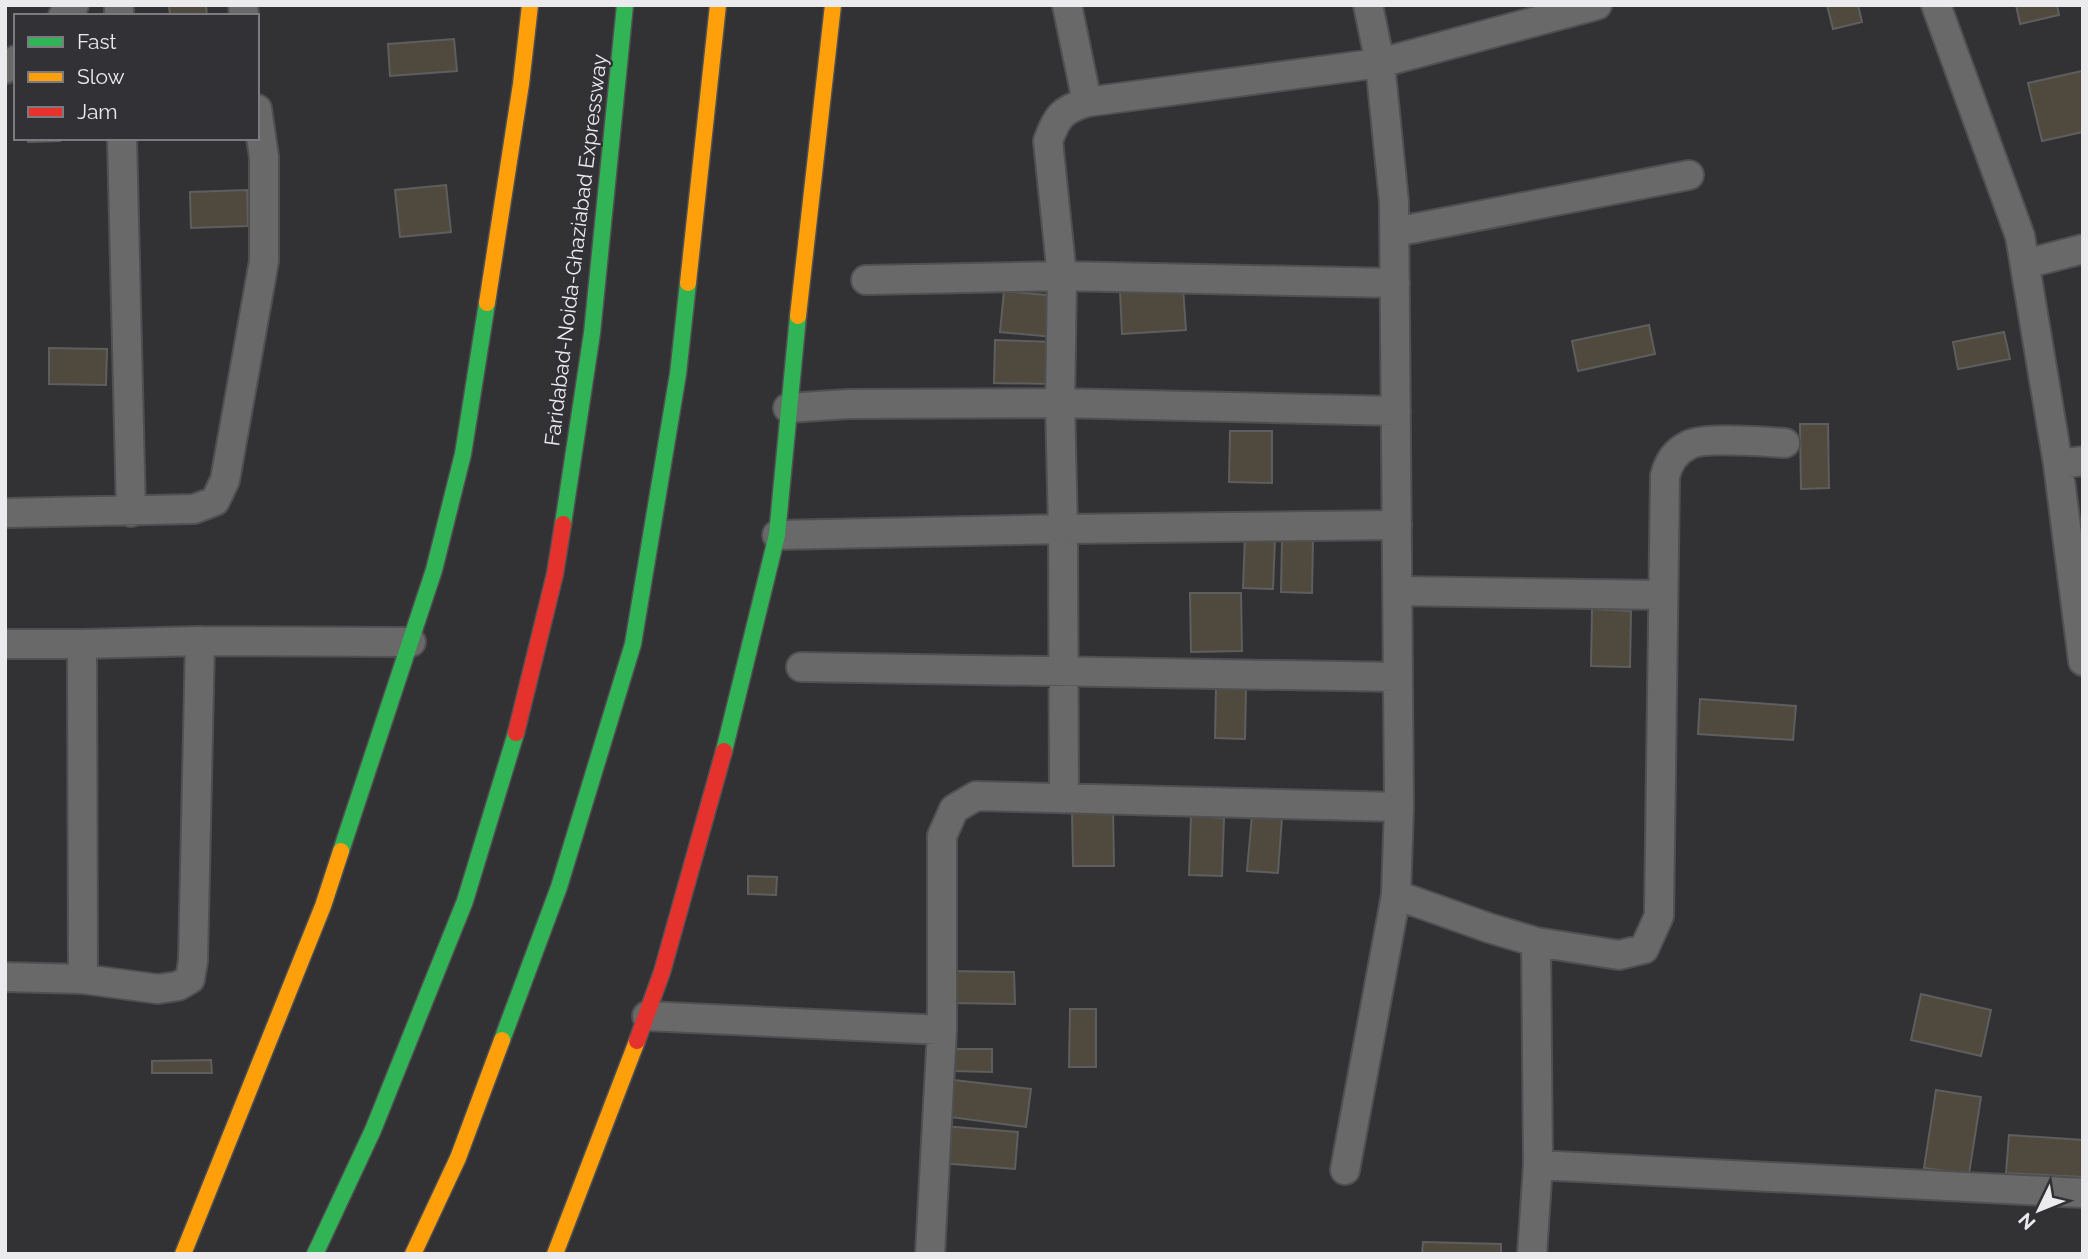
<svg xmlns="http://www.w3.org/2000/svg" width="2088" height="1259" font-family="Raleway,sans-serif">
<rect width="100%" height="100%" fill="#323235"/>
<!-- building -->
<path fill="#4f4a3d" stroke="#5f5e5f" stroke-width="2" d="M169,5H206L207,16H170Z
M1827,5H1858L1862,22L1833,29Z
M2016,5H2057L2059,15L2020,24Z
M454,39L457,71L390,76L388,44Z
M2082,71L2083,132L2042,141L2028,83Z
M28,138H60V141L28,142Z
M446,185L451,232L400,237L395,190Z
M247,190L248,226L191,228L190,192Z
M1183,288L1186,330L1122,334L1120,291Z
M1004,291L1057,296L1053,337L1000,332Z
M1649,325L1655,354L1578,371L1572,341Z
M2004,332L2010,359L1958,369L1953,342Z
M995,340L1055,342L1054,384L994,383Z
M49,348L107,349L106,385L49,384Z
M1800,424H1828L1829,488L1801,489Z
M1230,431H1272V483L1229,482Z
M1245,536L1275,538L1273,589L1243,588Z
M1282,540H1313L1312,593L1281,592Z
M1190,593H1241L1242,651L1191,652Z
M1592,609L1631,611L1630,667L1591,666Z
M1216,688H1246L1245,739L1215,738Z
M1700,699L1796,706L1793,740L1698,734Z
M1113,808L1114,866H1073L1072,809Z
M1252,815L1282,817L1278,873L1247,871Z
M1191,816L1224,818L1222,876L1189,875Z
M748,876L777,877L776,895L748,894Z
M947,971L1014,972L1015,1004L947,1003Z
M1921,994L1991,1010L1981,1056L1911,1040Z
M1070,1009H1096V1067H1069Z
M951,1049H992V1072L951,1071Z
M211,1060L212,1073H152V1061Z
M954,1080L1031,1089L1026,1127L950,1117Z
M1936,1090L1981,1097L1969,1174L1924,1168Z
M943,1126L1018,1132L1015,1169L940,1163Z
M2009,1135L2083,1140V1177L2006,1173Z
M1423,1242L1501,1244V1254H1422Z"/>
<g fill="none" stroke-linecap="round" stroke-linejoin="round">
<defs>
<path id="street" d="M119,5V16
M243,5L244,16
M1936,5L2020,236L2058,464L2083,661
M63,16L74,5
M5,69L16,60
M1087,102L1380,63L1597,5
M122,138L131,512
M1395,232L1689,175
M2025,264L2083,249
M866,280L1062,276L1395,283
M788,408L848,404L1060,403L1396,411
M2058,464L2083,461
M5,513L194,509L215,501L225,480L264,261V157L257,109
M777,535L1063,529L1397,525
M1398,591L1663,595
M5,644H82L83,979
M82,644L200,641L411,642
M801,667L1398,677
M1064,798L1063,529L1060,403L1062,276L1048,141C1057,116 1062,110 1087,102L1067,5
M1396,895L1489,928L1536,942L1619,955L1644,949L1659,916L1665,476C1668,464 1675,452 1687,446C1702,436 1764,442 1785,443
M5,977L83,979L158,989L178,986L190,979L193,961L200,641
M647,1016L942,1030
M1538,1165L2083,1193
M1345,1170L1396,895L1399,807L1394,202L1380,63L1368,5
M930,1254L942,1030V836L954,809L976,796L1399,807
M1532,1254L1538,1165L1536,942"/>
<path id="fast" d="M563,524L592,333L625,5
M724,751L777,535L798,316
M341,851L434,570L463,454L487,303
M502,1040L559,887L633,644L678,374L688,283
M315,1254L373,1130L465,901L516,733"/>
<path id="slow" d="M688,283L718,5
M487,303L521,84L530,5
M798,316L833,5
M183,1254L323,906L341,851
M413,1254L458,1158L502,1040
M555,1254L637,1041"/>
<path id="jam" d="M516,733L555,574L563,524
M637,1041L662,972L724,751"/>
</defs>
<!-- street casing -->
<use href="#street" stroke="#505052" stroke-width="32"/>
<!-- fast casing -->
<use href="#fast" stroke="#505052" stroke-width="19"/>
<!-- slow casing -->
<use href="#slow" stroke="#505052" stroke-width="19"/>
<!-- jam casing -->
<use href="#jam" stroke="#505052" stroke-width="19"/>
<!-- street -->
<use href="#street" stroke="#69696a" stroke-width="28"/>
<!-- fast -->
<use href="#fast" stroke="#30b455" stroke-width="16"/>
<!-- slow -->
<use href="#slow" stroke="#ff9f0a" stroke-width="16"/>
<!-- jam -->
<use href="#jam" stroke="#e5322d" stroke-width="16"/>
</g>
<g text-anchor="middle" stroke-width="5" stroke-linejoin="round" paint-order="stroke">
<!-- street labels -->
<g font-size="21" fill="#ebebee" stroke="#313136">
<text transform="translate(576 250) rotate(-83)" y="7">Faridabad-Noida-Ghaziabad Expressway</text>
</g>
</g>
<!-- border -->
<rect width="2088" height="1259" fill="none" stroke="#ebebee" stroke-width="14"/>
<!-- legend -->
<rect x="14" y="14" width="245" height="126" fill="#313136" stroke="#7b7b80" stroke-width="2"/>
<rect x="28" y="37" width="35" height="10" fill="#30b455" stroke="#7b7b80" stroke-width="2"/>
<text x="77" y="49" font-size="21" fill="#ebebee">Fast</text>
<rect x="28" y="72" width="35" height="10" fill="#ff9f0a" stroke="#7b7b80" stroke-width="2"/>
<text x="77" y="84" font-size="21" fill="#ebebee">Slow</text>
<rect x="28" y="107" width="35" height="10" fill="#e5322d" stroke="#7b7b80" stroke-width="2"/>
<text x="77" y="119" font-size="21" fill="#ebebee">Jam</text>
<!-- north arrow -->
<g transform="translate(2039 1210) rotate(227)" stroke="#313136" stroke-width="5" paint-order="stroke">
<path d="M0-5L12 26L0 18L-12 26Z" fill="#ebebee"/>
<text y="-10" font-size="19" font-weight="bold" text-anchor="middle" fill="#ebebee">N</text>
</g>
</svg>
